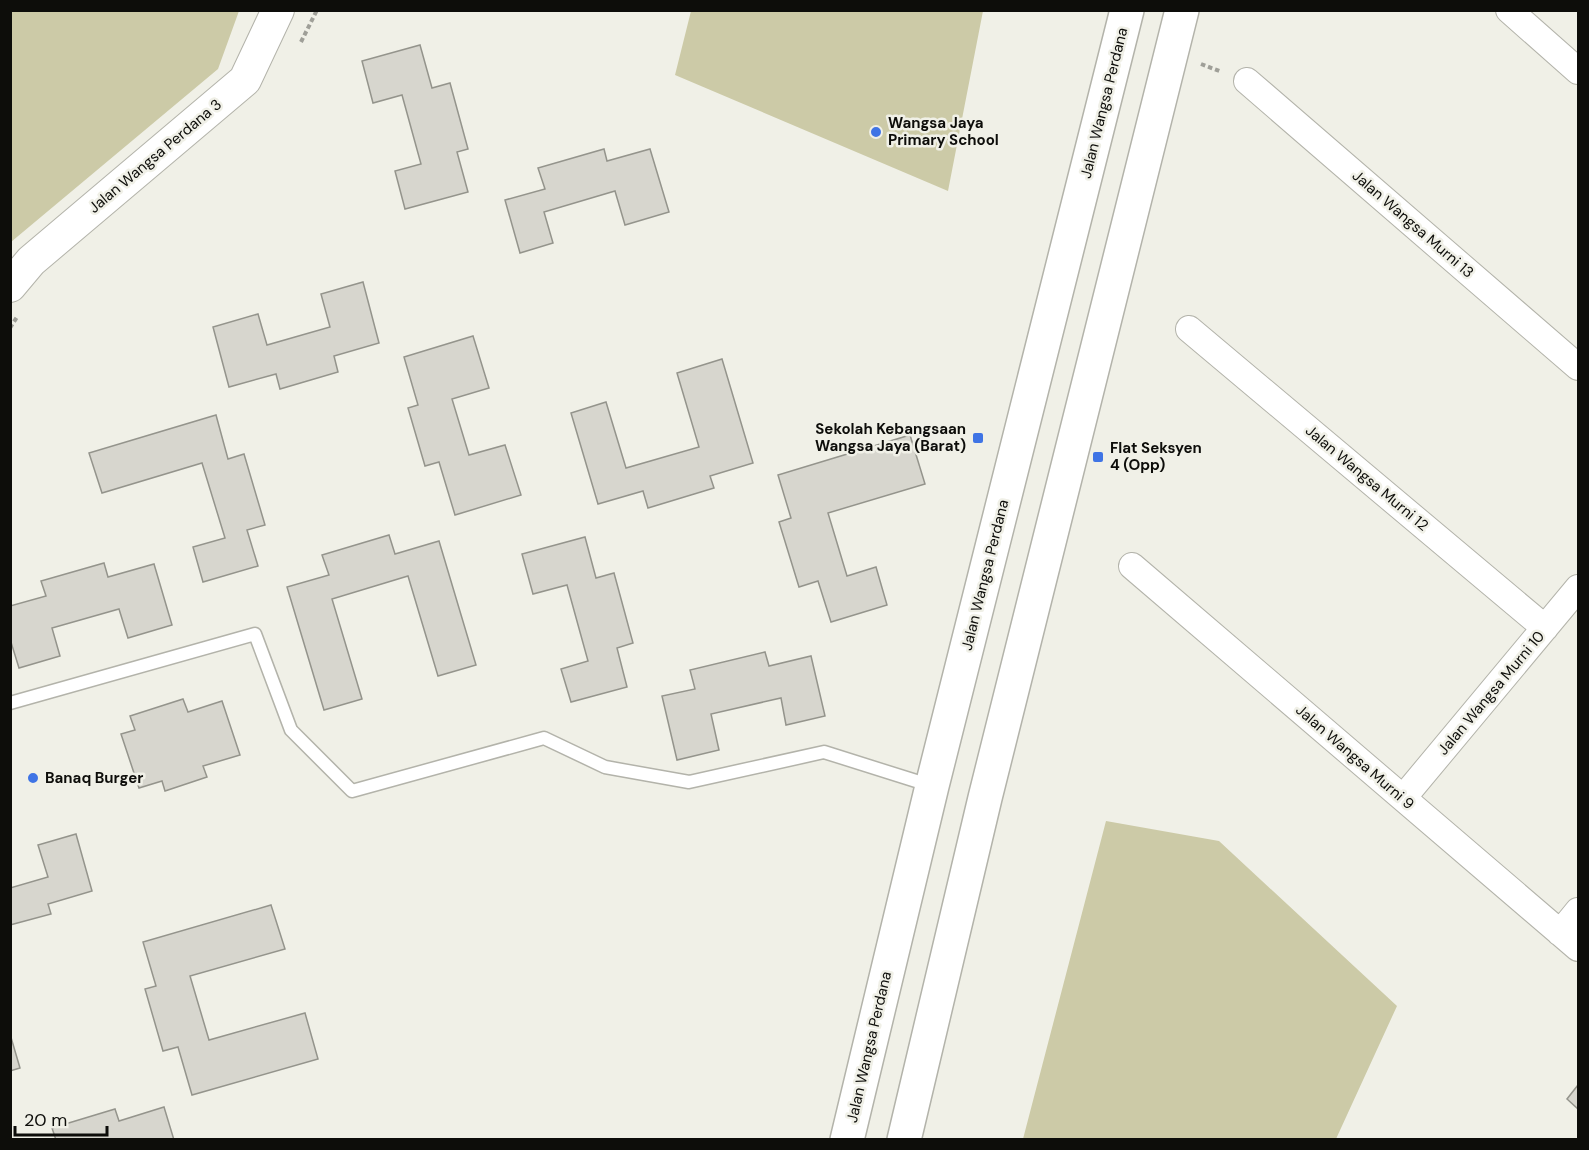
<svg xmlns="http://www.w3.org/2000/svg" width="1589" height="1150" font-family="'DM Sans',sans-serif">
<rect width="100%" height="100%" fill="#f0f0e7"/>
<!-- green -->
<path fill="#cccaa7" d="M11,10L239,11L218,69L11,242Z
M691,11H983L948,191L675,75Z
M1106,821L1219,841L1397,1006L1336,1139H1023Z"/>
<!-- building -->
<path fill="#d7d6ce" stroke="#94948c" stroke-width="1.5" d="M420,45L432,88L450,83L468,149L457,152L468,192L405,209L395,171L421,164L402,95L373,103L362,61Z
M604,149L607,161L650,149L669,212L625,225L615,191L544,212L553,243L520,253L505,200L545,189L538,168Z
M363,282L379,343L334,356L338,372L280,389L276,374L229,387L213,327L258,314L267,345L330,327L321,294Z
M473,336L489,388L452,399L469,455L505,445L521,495L455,515L439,462L425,466L408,408L418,405L404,357Z
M722,359L753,463L710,476L714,488L648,508L643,491L598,504L571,413L606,402L626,468L699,447L677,373Z
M216,415L228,459L244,454L265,525L247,530L258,566L203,582L193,547L225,538L202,463L102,493L89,453Z
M910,435L925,484L828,513L847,576L876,567L887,605L831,622L818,581L799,587L779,522L791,518L778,475Z
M389,535L395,554L439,541L476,665L438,676L408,576L332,599L362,699L324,710L287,587L329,575L322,555Z
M585,537L596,578L614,573L633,643L617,648L627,687L571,702L561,669L588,661L567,585L533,594L522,554Z
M104,563L108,577L154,564L172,625L128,638L119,609L52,628L60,656L19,668L10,639V606L46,596L41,581Z
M765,652L769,666L811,656L825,716L786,725L781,698L711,714L719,750L677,760L662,696L695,689L690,670Z
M183,699L188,712L222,701L240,755L203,766L207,777L165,791L162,781L139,788L121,734L135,730L130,716Z
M76,834L92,891L48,904L51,914L10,925V888L48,877L38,845Z
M271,905L285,949L190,976L209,1040L305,1013L318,1059L192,1095L178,1047L163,1051L145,989L156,986L143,942Z
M10,1034L20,1068L10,1071Z
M1578,1085V1109L1567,1099Z
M164,1107L174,1140H56L52,1128L115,1109L119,1121Z"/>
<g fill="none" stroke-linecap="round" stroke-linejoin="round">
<defs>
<path id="service" d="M10,703L255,634L291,730L352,791L544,738L605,767L689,782L824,752L932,786"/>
<path id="minor" d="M1509,10L1578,71
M1247,81L1578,367
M1189,329L1545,628
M1132,566L1578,948
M1403,798L1578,588
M1560,933L1578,911"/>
<path id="tertiary" d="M10,286L31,261L245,80L278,10"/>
<path id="secondary" d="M847,1140L932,786L1127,10
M904,1140L985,798L1182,10"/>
</defs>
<!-- service casing -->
<use href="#service" stroke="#b3b3aa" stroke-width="15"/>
<!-- minor casing -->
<use href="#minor" stroke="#b3b3aa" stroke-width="28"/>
<!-- tertiary casing -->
<use href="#tertiary" stroke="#b3b3aa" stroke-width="34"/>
<!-- secondary casing -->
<use href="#secondary" stroke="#b3b3aa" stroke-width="36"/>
<!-- path -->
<path stroke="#9f9f98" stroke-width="4" stroke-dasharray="4.5 3" stroke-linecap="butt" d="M301,42L317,10
M1201,64L1222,72
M10,328L17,317"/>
<!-- service -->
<use href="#service" stroke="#fff" stroke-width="12"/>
<!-- minor -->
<use href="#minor" stroke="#fff" stroke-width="26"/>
<!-- tertiary -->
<use href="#tertiary" stroke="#fff" stroke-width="32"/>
<!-- secondary -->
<use href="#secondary" stroke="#fff" stroke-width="33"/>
</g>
<!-- markers -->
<g fill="#3f74e5" stroke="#f0f0e7" stroke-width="2">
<circle cx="876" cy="132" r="6"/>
<rect x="972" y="432" width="12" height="12" rx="3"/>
<rect x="1092" y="451" width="12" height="12" rx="3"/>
<circle cx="33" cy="778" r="6"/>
</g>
<g text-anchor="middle" stroke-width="5" stroke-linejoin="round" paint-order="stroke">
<!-- street labels -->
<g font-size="15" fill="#0d0d0a" stroke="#f0f0e7">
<text transform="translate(1104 103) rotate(-76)" y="5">Jalan Wangsa Perdana</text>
<text transform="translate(155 156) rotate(-40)" y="5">Jalan Wangsa Perdana 3</text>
<text transform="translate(1413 224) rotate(41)" y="5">Jalan Wangsa Murni 13</text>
<text transform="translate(1367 478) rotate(40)" y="5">Jalan Wangsa Murni 12</text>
<text transform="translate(985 575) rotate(-76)" y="5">Jalan Wangsa Perdana</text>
<text transform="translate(1491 693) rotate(-50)" y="5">Jalan Wangsa Murni 10</text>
<text transform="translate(1355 757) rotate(41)" y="5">Jalan Wangsa Murni 9</text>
<text transform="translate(869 1047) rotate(-77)" y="5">Jalan Wangsa Perdana</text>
</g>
<!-- poi labels -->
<g font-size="15" font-weight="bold" fill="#0d0d0a" stroke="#f0f0e7" text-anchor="start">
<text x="888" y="128">Wangsa Jaya<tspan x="888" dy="17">Primary School</tspan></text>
<text x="966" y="434" text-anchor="end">Sekolah Kebangsaan<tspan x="966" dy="17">Wangsa Jaya (Barat)</tspan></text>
<text x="1110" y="453">Flat Seksyen<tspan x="1110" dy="17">4 (Opp)</tspan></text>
<text x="45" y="783">Banaq Burger</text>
</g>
</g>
<!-- border -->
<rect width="1589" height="1150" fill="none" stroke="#0d0d0a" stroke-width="24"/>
<!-- scale -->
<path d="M15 1126v9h92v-9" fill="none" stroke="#0d0d0a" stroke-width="3"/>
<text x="24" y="1126" font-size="18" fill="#0d0d0a" stroke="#f0f0e7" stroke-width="4.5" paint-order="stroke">20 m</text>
</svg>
